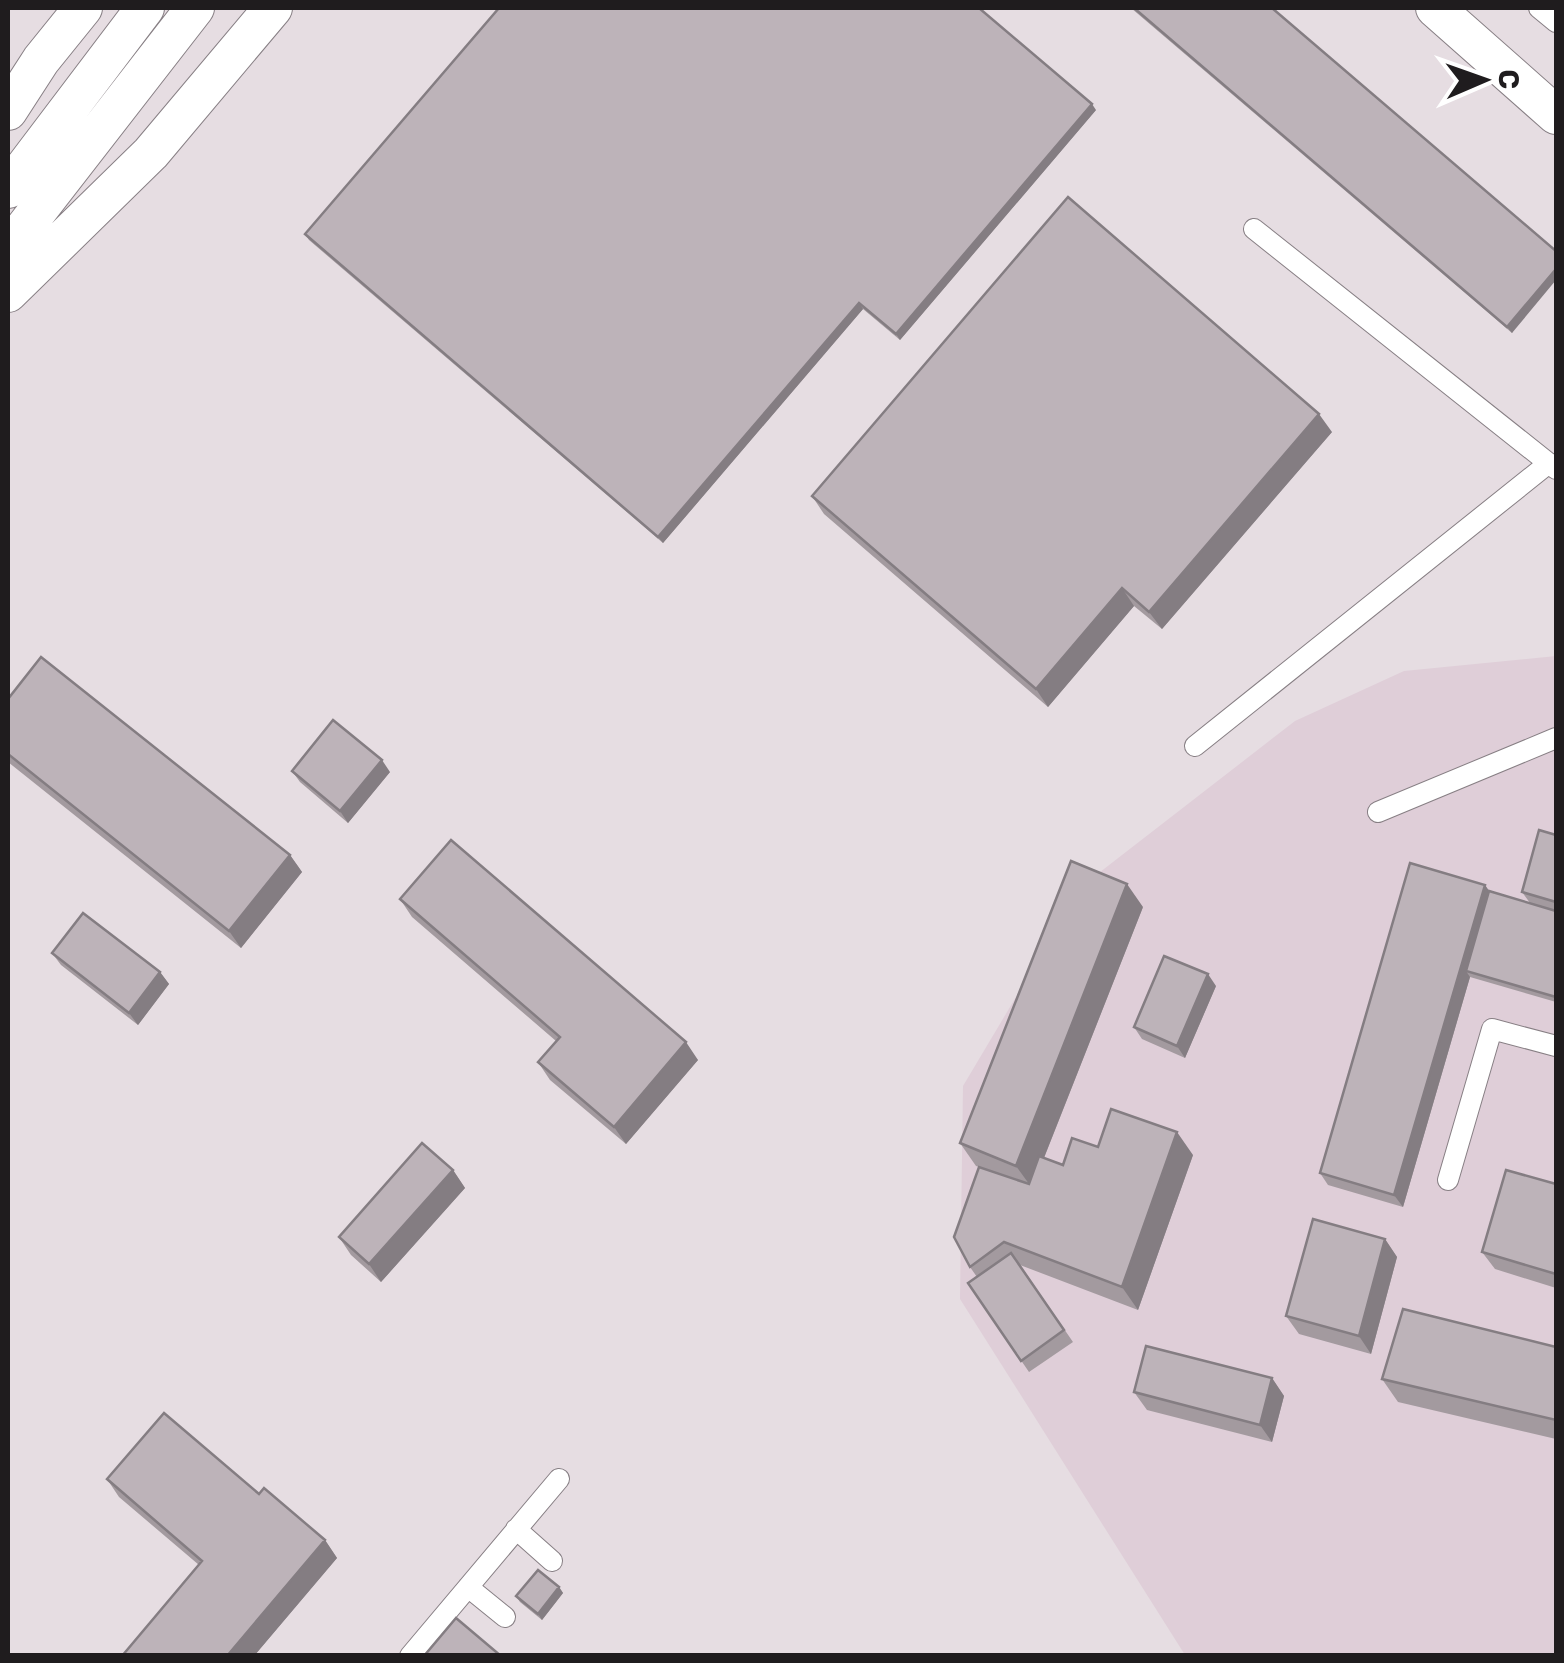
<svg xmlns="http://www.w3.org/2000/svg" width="1564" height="1663" font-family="Rubik,sans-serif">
<rect width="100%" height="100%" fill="#e6dde2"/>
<!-- built -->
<path fill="#dfced8" d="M1556,656V1655H1185L960,1299L963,1086L1082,886L1295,721L1404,671Z"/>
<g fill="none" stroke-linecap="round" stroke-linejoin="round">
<defs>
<path id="lane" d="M1539,8L1556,22
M1254,229L1556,469
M1195,746L1549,463
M1378,812L1556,738
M1448,1180L1492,1029L1556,1046
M516,1529L552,1561
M468,1587L505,1617
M410,1656L559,1479"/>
<path id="street" d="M1435,8L1556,115
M8,111L41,60L83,8
M8,189L145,8
M8,249L195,8
M8,293L151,153L273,8"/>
</defs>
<!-- lane casing -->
<use href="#lane" stroke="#877f84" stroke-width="22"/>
<!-- street casing -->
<use href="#street" stroke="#877f84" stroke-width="40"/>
<!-- lane -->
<use href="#lane" stroke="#fff" stroke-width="20"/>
<!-- street -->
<use href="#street" stroke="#fff" stroke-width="38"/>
</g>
<!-- wall -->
<path fill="#a39a9f" d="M1131,8H1272L1556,251L1512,333Z
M1096,110L900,340L863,309L663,543L309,240L305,234Z
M1332,432L1162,629L1134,606L1048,707L824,514L812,496Z
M8,699L290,855L302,872L241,948L8,762Z
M292,771L390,772L348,823L300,782Z
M1556,835V1002L1470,977L1403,1207L1328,1185L1320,1173L1485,885L1489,891L1530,903L1522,892Z
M400,899L698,1060L626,1144L550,1080L538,1062L556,1041L412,917Z
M1143,907L1044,1158L1063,1165L1098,1147L1193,1155L1138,1310L1020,1265L1073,1342L1029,1372L968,1283L977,1277L970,1267L979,1167L976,1166L960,1143Z
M52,953L160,972L169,984L138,1025L61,965Z
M1216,986L1185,1058L1142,1039L1134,1027Z
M453,1170L465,1188L381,1282L351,1255L339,1237Z
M1556,1184V1288L1495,1269L1482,1252Z
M1385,1239L1397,1257L1371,1354L1299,1334L1286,1316Z
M1556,1347V1439L1398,1402L1382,1379Z
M1272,1378L1284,1396L1272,1442L1147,1410L1134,1392Z
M107,1479L259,1494L325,1540L337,1558L254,1656H122L199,1565L119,1497Z
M559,1587L563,1593L542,1620L520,1602L516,1596Z"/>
<!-- shaded-wall -->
<path fill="#847d82" d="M1092,104L1096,110L900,340L896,334Z
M1556,269V280L1512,333L1507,327Z
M859,303L863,309L663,543L658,537Z
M1319,414L1332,432L1162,629L1149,612Z
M1122,588L1134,606L1048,707L1036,689Z
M382,760L390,772L348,823L340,811Z
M290,855L302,872L241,948L229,931Z
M1127,884L1143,907L1032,1188L1016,1166Z
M1485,885L1493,897L1466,971L1470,977L1403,1207L1394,1195Z
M160,972L169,984L138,1025L129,1013Z
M1208,974L1216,986L1185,1058L1177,1046Z
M686,1042L698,1060L626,1144L614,1127Z
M1177,1132L1193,1155L1138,1310L1122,1287Z
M453,1170L465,1188L381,1282L369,1264Z
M1385,1239L1397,1257L1371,1354L1359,1336Z
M1272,1378L1284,1396L1272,1442L1260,1425Z
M325,1540L337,1558L254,1656H227Z
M559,1587L563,1593L542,1620L538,1614Z"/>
<!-- building -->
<path fill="#bdb3b9" stroke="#847d82" stroke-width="2.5" d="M499,8H979L1092,104L896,334L859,303L658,537L305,234Z
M1134,8H1272L1556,251V269L1507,327Z
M1068,197L1319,414L1149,612L1122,588L1036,689L812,496Z
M41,657L290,855L229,931L8,754V699Z
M333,720L382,760L340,811L292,771Z
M1539,830L1556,835V902L1522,892Z
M451,840L686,1042L614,1127L538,1062L560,1037L400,899Z
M1071,861L1127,884L1016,1166L960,1143Z
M1410,863L1485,885L1394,1195L1320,1173Z
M1489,891L1556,911V997L1466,971Z
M83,913L160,972L129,1013L52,953Z
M1164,956L1208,974L1177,1046L1134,1027Z
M1111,1109L1177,1132L1122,1287L1004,1242L970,1267L954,1237L979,1167L1029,1184L1039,1156L1063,1165L1072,1138L1098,1147Z
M422,1143L453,1170L369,1264L339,1237Z
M1506,1170L1556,1184V1274L1482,1252Z
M1313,1219L1385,1239L1359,1336L1286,1316Z
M1011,1253L1064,1330L1021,1361L968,1283Z
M1403,1309L1556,1347V1420L1382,1379Z
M1146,1346L1272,1378L1260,1425L1134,1392Z
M164,1413L259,1494L264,1488L325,1540L227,1656H122L202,1561L107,1479Z
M538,1570L559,1587L538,1614L516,1596Z
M456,1618L501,1656H424Z"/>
<!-- border -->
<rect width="1564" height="1663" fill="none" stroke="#1f1c1e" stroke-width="20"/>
<!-- north arrow -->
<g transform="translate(1484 80) rotate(88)" stroke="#ffffff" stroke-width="8" paint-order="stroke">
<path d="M0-8L18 38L0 25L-18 38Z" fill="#1f1c1e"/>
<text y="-15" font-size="28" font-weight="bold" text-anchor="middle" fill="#1f1c1e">С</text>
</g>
</svg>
